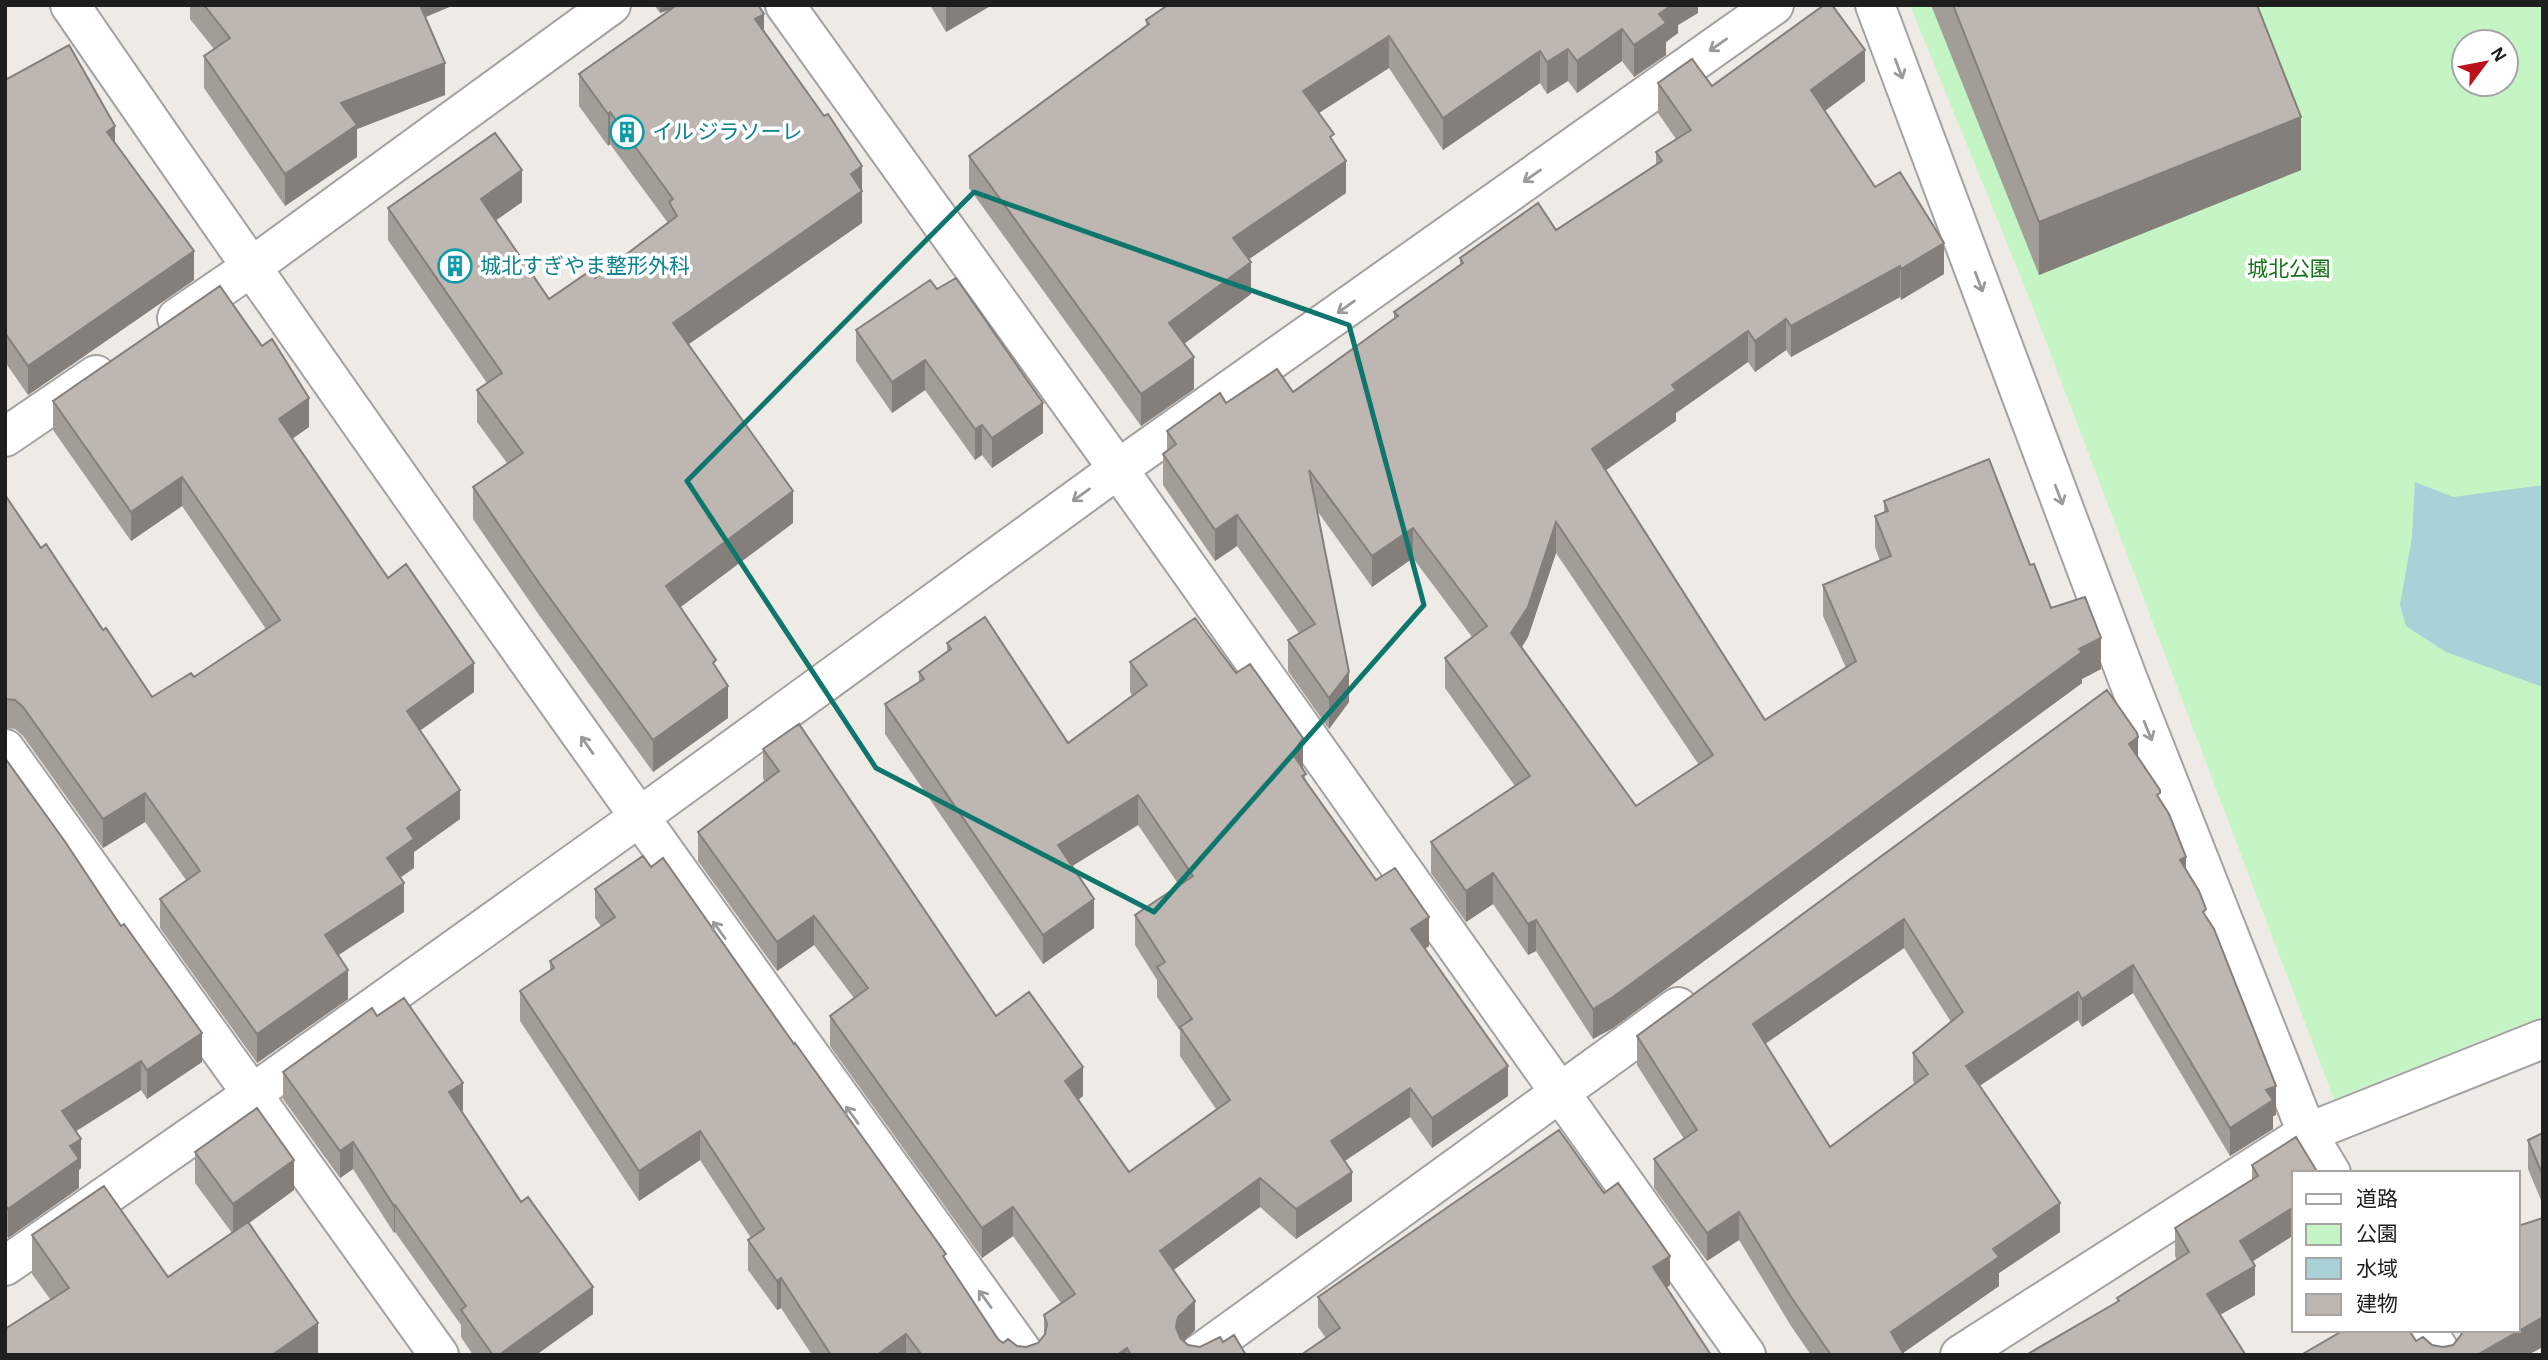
<svg xmlns="http://www.w3.org/2000/svg" width="2548" height="1360" font-family="'Alegreya Sans','Noto Sans JP',sans-serif">
<rect width="100%" height="100%" fill="#eeeae5"/>
<!-- park -->
<path fill="#c5f5c5" fill-rule="evenodd" d="M1910,5H2543V1016L2334,1099L2031,302ZM2464,42H2506V84H2464Z"/>
<!-- water -->
<path fill="#a8d1d8" d="M2415,482L2453,497L2543,485V687L2446,652L2406,626L2400,605L2412,537Z"/>
<g fill="none" stroke-linecap="round" stroke-linejoin="round">
<defs>
<path id="minor" d="M70,5C382,459 703,907 1025,1355
M785,5L1118,469L1746,1355
M1875,5L2127,677L2307,1133L2331,1173
M177,318L250,268L611,5
M5,437L96,375
M5,749L439,1355
M5,1266L252,1094L638,818L1118,469L1774,5
M2427,1330L2442,1355
M1198,1355L1678,1007
M1960,1355L2307,1133L2543,1039"/>
</defs>
<!-- minor casing -->
<use href="#minor" stroke="#a2a2a2" stroke-width="42"/>
<!-- minor -->
<use href="#minor" stroke="#fff" stroke-width="38"/>
</g>
<!-- wall -->
<path fill="#a39d98" fill-rule="evenodd" d="M190,5H454L425,17L445,95L357,129V157L285,206L204,88V56L214,49L190,19Z
M654,5H758L764,31L824,116L862,166V223L689,344L793,523L680,607L716,669L728,718L653,772L539,615L473,519V487L507,463L477,422V390L487,383L388,240V208L522,202L496,220L549,299L595,278L668,223L610,144L608,146L579,106V74L671,9L660,13Z
M930,5H992L946,32Z
M1698,5V13L1678,25V33L1666,42V55L1634,77L1622,61L1577,93L1568,81L1547,94L1540,83L1443,150L1389,68L1319,113L1334,143L1346,193L1249,259L1251,294L1184,344L1194,389L1141,426L969,188V156L1146,26V20Z
M1931,5H2257L2301,170L2039,275Z
M5,80L115,142L194,280L28,395L5,362Z
M1865,81L1825,111L1875,187L1944,274L1901,300L1900,297L1791,357L1786,350L1755,372L1748,362L1676,413V421L1606,470L1765,720L1846,668L1823,616V585L1880,561L1875,547V516L1884,512V501L2030,565L2051,608L2101,669L2082,679V683L1613,1028L1593,1039L1536,951L1528,955L1493,904L1466,922L1431,873V842L1515,786L1445,688V658L1472,637L1413,558L1372,587L1318,512L1349,702L1329,729L1288,671V640L1299,633L1237,546L1215,561L1163,485V454L1167,451V431L1226,403L1293,392L1394,319V312L1460,265V258L1556,230L1656,164V152L1676,139L1658,113V83L1712,86ZM1556,553L1699,765L1636,806L1522,647L1528,637Z
M930,280L1043,433L992,468L982,455L975,460L925,390L892,413L856,361V330Z
M53,401L309,427L292,439L388,578L474,692L420,730L460,819L414,852V868L400,878L404,912L338,955L348,999L257,1063L160,928V899L186,880L145,822L103,848L23,736L15,729L5,728V495L41,548L152,697L194,677L266,629L182,506L131,541L53,430Z
M947,643L1068,743L1133,696L1130,692V662L1303,768L1306,782L1376,880L1429,946L1425,949L1508,1096L1432,1148L1410,1117L1345,1161L1352,1201L1296,1239L1260,1207L1173,1270L1195,1330L1184,1341L1188,1345L1200,1347L1223,1342L1246,1355H812L781,1308L777,1310L748,1270V1240L751,1238L700,1160L639,1201L520,1021V991L550,971V961L601,926L595,918V889L946,1260L998,1339L1003,1343L1026,1347L1038,1343L1044,1336V1315L1061,1303L1013,1236L982,1258L830,1046V1016L854,998L814,945L777,971L698,861V832L765,782L763,778V749L996,1016L1083,1096L1078,1100L1129,1172L1216,1109L1180,1056V1031L1157,997V980L1135,945V915L1179,885L1138,825L1072,866L1094,928L1043,964L885,734V704L919,682V672L947,652Z
M5,758L202,1062L147,1099L141,1090L76,1131L81,1168L79,1170V1188L8,1238L5,1234Z
M2138,759L2160,801L2186,869L2206,917L2276,1115L2273,1116V1129L2230,1156L2133,993L2082,1027L2078,1020L1979,1086L2060,1232L1999,1273V1286L1903,1353L1904,1355H1811L1791,1326L1739,1240L1707,1261L1654,1188V1159L1684,1139L1637,1065V1036ZM1904,948L1951,1022L1913,1053V1081L1915,1084L1830,1147L1765,1044Z
M377,1016L463,1110L461,1111L593,1314L536,1355H473L461,1337V1325L395,1232L394,1233L353,1169L340,1178L283,1099V1072Z
M2543,1133V1205L2528,1169V1140Z
M195,1152L294,1190L249,1223L318,1355L50,1299L32,1274V1235L168,1277L232,1233L195,1183Z
M2252,1165L2294,1173V1235L2252,1262L2255,1295L2220,1315L2245,1355L2117,1302V1298L2177,1260L2175,1256V1228L2252,1180Z
M1670,1285L1666,1288L1326,1338L1318,1327V1297Z"/>
<!-- shaded-wall -->
<path fill="#857f7c" d="M414,5H454L414,22Z
M660,5H682L660,13Z
M946,5H992L946,32Z
M1672,5H1698V13L1678,25V33L1666,42V55L1634,77V45L1659,14Z
M764,14V46L755,19Z
M1622,29V61L1577,93V61Z
M1389,36V68L1303,123V91Z
M1568,49V81L1547,94V62Z
M1865,50V81L1811,121V90Z
M1540,51V83L1443,150V118Z
M445,63V95L357,129V157L285,206V174L341,103Z
M610,112V144L608,146V114Z
M2301,117V170L2039,275V222Z
M115,126V155L107,132Z
M1346,161V193L1233,270V238Z
M862,166V223L673,355V323L851,174Z
M522,170V202L481,231V199Z
M1944,243V274L1901,300V269Z
M194,251V280L28,395V366Z
M1251,262V294L1169,355V323Z
M1900,266V297L1791,357V326Z
M1786,319V350L1755,372V341Z
M1748,331V362L1676,413V421L1592,480V449L1672,385Z
M1194,357V389L1141,426V394Z
M925,360V390L892,413V382Z
M309,398V427L279,448V419Z
M1043,403V433L992,468V438Z
M982,425V455L975,460V429Z
M182,477V506L131,541V512Z
M793,491V523L666,618V586Z
M1237,515V546L1215,561V530Z
M1556,522V553L1528,637L1511,664V633Z
M1413,528V558L1372,587V556Z
M2101,638V669L2082,679V683L1613,1028L1593,1039V1009L2079,649Z
M474,663V692L407,740V711Z
M1349,672V702L1329,729V698Z
M728,686V718L653,772V740Z
M2138,737V765L2129,744Z
M1303,738V768L1293,754Z
M460,790V819L414,852V868L387,886V858L407,828Z
M145,793V822L103,848V819Z
M1138,795V825L1058,875V845Z
M2186,857V885L2180,860Z
M1493,873V904L1466,922V891Z
M404,883V912L325,964V935Z
M1094,899V928L1043,964V935Z
M814,916V945L777,971V942Z
M1429,917V946L1411,958V929Z
M1904,919V948L1753,1052V1024Z
M1536,920V951L1528,955V924Z
M2133,965V993L2082,1027V999Z
M348,970V999L257,1063V1034Z
M2078,992V1020L1966,1095V1066Z
M202,1033V1062L147,1099V1070Z
M141,1061V1090L62,1140V1111Z
M1508,1066V1096L1432,1148V1118Z
M1083,1067V1096L1065,1110V1081Z
M463,1083V1110L449,1119V1092Z
M2276,1086V1115L2273,1116V1129L2230,1156V1128L2266,1090Z
M1410,1088V1117L1331,1170V1141Z
M700,1131V1160L639,1201V1171Z
M81,1139V1168L79,1170V1188L8,1238V1209L70,1146Z
M353,1142V1169L340,1178V1151Z
M294,1160V1190L233,1235V1204Z
M1352,1172V1201L1296,1239V1209Z
M1260,1178V1207L1160,1280V1251Z
M2060,1203V1232L1999,1273V1286L1900,1355L1891,1332L1993,1249Z
M395,1205V1232L394,1233V1206Z
M1013,1207V1236L982,1258V1228Z
M2294,1207V1235L2240,1269V1241Z
M1739,1212V1240L1707,1261V1233Z
M1670,1256V1285L1653,1297V1267Z
M2255,1266V1295L2207,1322V1294Z
M781,1278V1308L777,1310V1281Z
M593,1287V1314L536,1355H499Z
M1195,1301V1330L1178,1347L1176,1327L1178,1317Z
M2543,1317V1347L2528,1355H2477Z
M318,1323V1355H272Z
M906,1334V1355H877Z
M1127,1348V1355H1117Z"/>
<!-- building -->
<path fill="#beb6b1" stroke="#857f7c" stroke-width="2" fill-rule="evenodd" d="M204,5H420L445,63L341,103L357,125L285,174L204,56L230,38Z
M677,5H758L764,14L755,19L824,116L828,114L862,166L851,174L862,191L673,323L793,491L666,586L716,660L713,663L728,686L653,740L539,583L473,487L523,453L477,390L502,373L388,208L495,133L522,170L481,199L549,299L590,271L595,278L677,216L669,202L673,199L610,112L608,114L579,74Z
M1168,5H1672L1659,14L1666,23L1634,45L1622,29L1577,61L1568,49L1547,62L1540,51L1443,118L1389,36L1303,91L1334,134L1330,137L1346,161L1233,238L1251,262L1169,323L1194,357L1141,394L969,156L1149,24L1146,20Z
M1824,5H1832L1865,50L1811,90L1875,187L1900,172L1944,243L1901,269L1900,266L1791,326L1786,319L1755,341L1748,331L1672,385L1676,390L1592,449L1765,720L1856,661L1823,585L1891,556L1875,516L1888,511L1884,501L1989,459L2030,565L2034,564L2051,608L2085,597L2101,638L2079,649L2082,652L1613,997L1593,1009L1536,920L1528,924L1493,873L1466,891L1431,842L1530,776L1445,658L1487,626L1413,528L1372,556L1309,470L1349,672L1329,698L1288,640L1315,624L1237,515L1215,530L1163,454L1176,444L1167,431L1220,393L1226,403L1277,369L1293,392L1398,316L1394,312L1463,263L1460,258L1538,203L1556,230L1662,161L1656,152L1691,130L1658,83L1692,59L1712,86ZM1556,522L1713,755L1636,806L1511,633L1528,607Z
M1953,5H2257L2301,117L2039,222Z
M69,45L115,126L107,132L194,251L28,366L5,333V80Z
M956,278L1043,403L992,438L982,425L975,429L925,360L892,382L856,330L930,280L937,289Z
M220,286L262,346L272,339L309,398L279,419L388,578L406,564L474,663L407,711L460,790L407,828L414,839L387,858L404,883L325,935L348,970L257,1034L160,899L200,871L145,793L103,819L23,707L15,700L5,699V495L41,548L46,544L103,630L106,628L152,697L191,673L194,677L280,620L182,477L131,512L53,401Z
M985,617L1068,743L1147,685L1130,662L1195,618L1236,673L1250,664L1303,738L1293,754L1306,774L1302,776L1376,880L1395,868L1429,917L1411,929L1508,1066L1432,1118L1410,1088L1331,1141L1352,1172L1296,1209L1260,1178L1160,1251L1195,1301L1178,1317L1176,1327L1180,1338L1188,1345L1200,1347L1220,1337L1223,1342L1234,1335L1246,1355H1131L1127,1348L1117,1355H922L906,1334L877,1355H831L781,1278L777,1281L748,1240L764,1229L700,1131L639,1171L520,991L554,968L550,961L615,917L595,889L643,856L651,867L663,858L794,1044L795,1043L946,1254L943,1256L998,1339L1003,1343L1008,1339L1017,1346L1026,1347L1038,1343L1045,1334L1047,1324L1044,1315L1075,1294L1013,1207L982,1228L830,1016L868,988L814,916L777,942L698,832L779,771L763,749L799,724L996,1016L1029,992L1083,1067L1065,1081L1129,1172L1230,1100L1180,1027L1192,1019L1157,967L1165,962L1135,915L1193,876L1138,795L1058,845L1094,899L1043,935L885,704L924,679L919,672L951,649L947,643Z
M2107,690L2137,733L2138,737L2129,744L2160,790V793L2157,795L2169,814L2186,857L2180,860L2199,891L2206,909L2203,912L2214,929L2276,1086L2266,1090L2273,1100L2230,1128L2133,965L2082,999L2078,992L1966,1066L2060,1203L1993,1249L1999,1257L1891,1332L1904,1355H1831L1791,1297L1739,1212L1707,1233L1654,1159L1697,1130L1637,1036ZM1904,919L1963,1012L1913,1053L1928,1074L1830,1147L1753,1024Z
M5,758L66,843L121,926L124,924L202,1033L147,1070L141,1061L62,1111L81,1139L70,1146L79,1159L8,1209L5,1205Z
M404,998L463,1083L449,1092L521,1202L528,1197L593,1287L499,1355H493L461,1310L466,1306L395,1205L394,1206L353,1142L340,1151L283,1072L372,1008L377,1016Z
M257,1108L294,1160L233,1204L195,1152Z
M1559,1130L1604,1193L1618,1183L1670,1256L1653,1267L1711,1355H1301L1340,1328L1318,1297Z
M2543,1133V1176L2528,1140Z
M2296,1137L2318,1173H2294V1207L2240,1241L2255,1266L2207,1294L2245,1354L2026,1355L2119,1301L2117,1298L2189,1252L2175,1228L2258,1176L2252,1165Z
M104,1186L168,1277L248,1222L318,1323L272,1355H5V1329L69,1288L32,1235Z
M2543,1218V1317L2477,1355H2301L2344,1330H2409L2416,1341L2423,1337L2432,1345L2443,1347L2453,1345L2461,1335L2463,1330H2518V1226Z"/>
<!-- one-way arrows -->
<defs><path id="oneway-shaft" d="M-6 0H5M1.5-3L5.5 0L1.5 3" fill="none" stroke-width="1.6" stroke-linecap="round" stroke-linejoin="round" transform="scale(1.75)"/></defs>
<g stroke="#9a9a9a">
<use href="#oneway-shaft" transform="translate(1718 45) rotate(145)"/>
<use href="#oneway-shaft" transform="translate(1899 69) rotate(69)"/>
<use href="#oneway-shaft" transform="translate(1532 176) rotate(145)"/>
<use href="#oneway-shaft" transform="translate(1979 282) rotate(69)"/>
<use href="#oneway-shaft" transform="translate(1346 307) rotate(145)"/>
<use href="#oneway-shaft" transform="translate(1081 495) rotate(144)"/>
<use href="#oneway-shaft" transform="translate(2059 495) rotate(69)"/>
<use href="#oneway-shaft" transform="translate(2148 731) rotate(68)"/>
<use href="#oneway-shaft" transform="translate(587 745) rotate(-125)"/>
<use href="#oneway-shaft" transform="translate(719 930) rotate(-126)"/>
<use href="#oneway-shaft" transform="translate(852 1115) rotate(-126)"/>
<use href="#oneway-shaft" transform="translate(985 1299) rotate(-126)"/>
</g>
<!-- marked area -->
<path fill="none" stroke="#0f766e" stroke-width="5" stroke-linejoin="round" d="M974,192L1349,325L1424,605L1154,912L876,768L687,481Z"/>
<!-- icons -->
<defs>
<symbol id="building-ring" viewBox="-11 -11 22 22"><circle r="9.5" fill="#fff" stroke="#0f9aa8" stroke-width="1.5"/><path d="M-4-6H4V6H1V3H-1V6H-4ZM-2.5-4.3h1.7v1.8h-1.7ZM.8-4.3h1.7v1.8H.8ZM-2.5-1h1.7V.8h-1.7ZM.8-1h1.7V.8H.8Z" fill="#0f9aa8"/></symbol>
</defs>
<g fill-rule="evenodd">
<use href="#building-ring" x="608" y="113" width="38" height="38"/>
<use href="#building-ring" x="436" y="247" width="38" height="38"/>
</g>
<g text-anchor="middle" stroke-width="7" stroke-linejoin="round" paint-order="stroke">
<!-- culture labels -->
<g font-size="21" fill="#0d838f" stroke="#fff" text-anchor="start">
<text x="652" y="139">イル ジラソーレ</text>
<text x="480" y="273">城北すぎやま整形外科</text>
</g>
<!-- park labels -->
<g font-size="21" fill="#147415" stroke="#fff">
<text x="2289" y="276">城北公園</text>
</g>
</g>
<!-- border -->
<rect width="2548" height="1360" fill="none" stroke="#1e1e1e" stroke-width="14"/>
<!-- legend -->
<rect x="2292" y="1171" width="228" height="161" fill="#ffffff" stroke="#a5a5a5" stroke-width="2"/>
<rect x="2306" y="1194" width="35" height="10" fill="#ffffff" stroke="#a5a5a5" stroke-width="2"/>
<text x="2356" y="1206" font-size="21" fill="#1e1e1e">道路</text>
<rect x="2306" y="1224" width="35" height="21" fill="#c5f5c5" stroke="#a5a5a5" stroke-width="2"/>
<text x="2356" y="1241" font-size="21" fill="#1e1e1e">公園</text>
<rect x="2306" y="1258" width="35" height="21" fill="#a8d1d8" stroke="#a5a5a5" stroke-width="2"/>
<text x="2356" y="1276" font-size="21" fill="#1e1e1e">水域</text>
<rect x="2306" y="1294" width="35" height="21" fill="#beb6b1" stroke="#a5a5a5" stroke-width="2"/>
<text x="2356" y="1311" font-size="21" fill="#1e1e1e">建物</text>
<!-- north arrow -->
<g transform="translate(2485 63) rotate(58)"><circle r="33" fill="#ffffff" stroke="#a5a5a5" stroke-width="2"/>
<path d="M0-5L12 26L0 18L-12 26Z" fill="#bc101c"/>
<text y="-10" font-size="19" font-weight="bold" text-anchor="middle" fill="#1e1e1e">N</text>
</g>
</svg>
